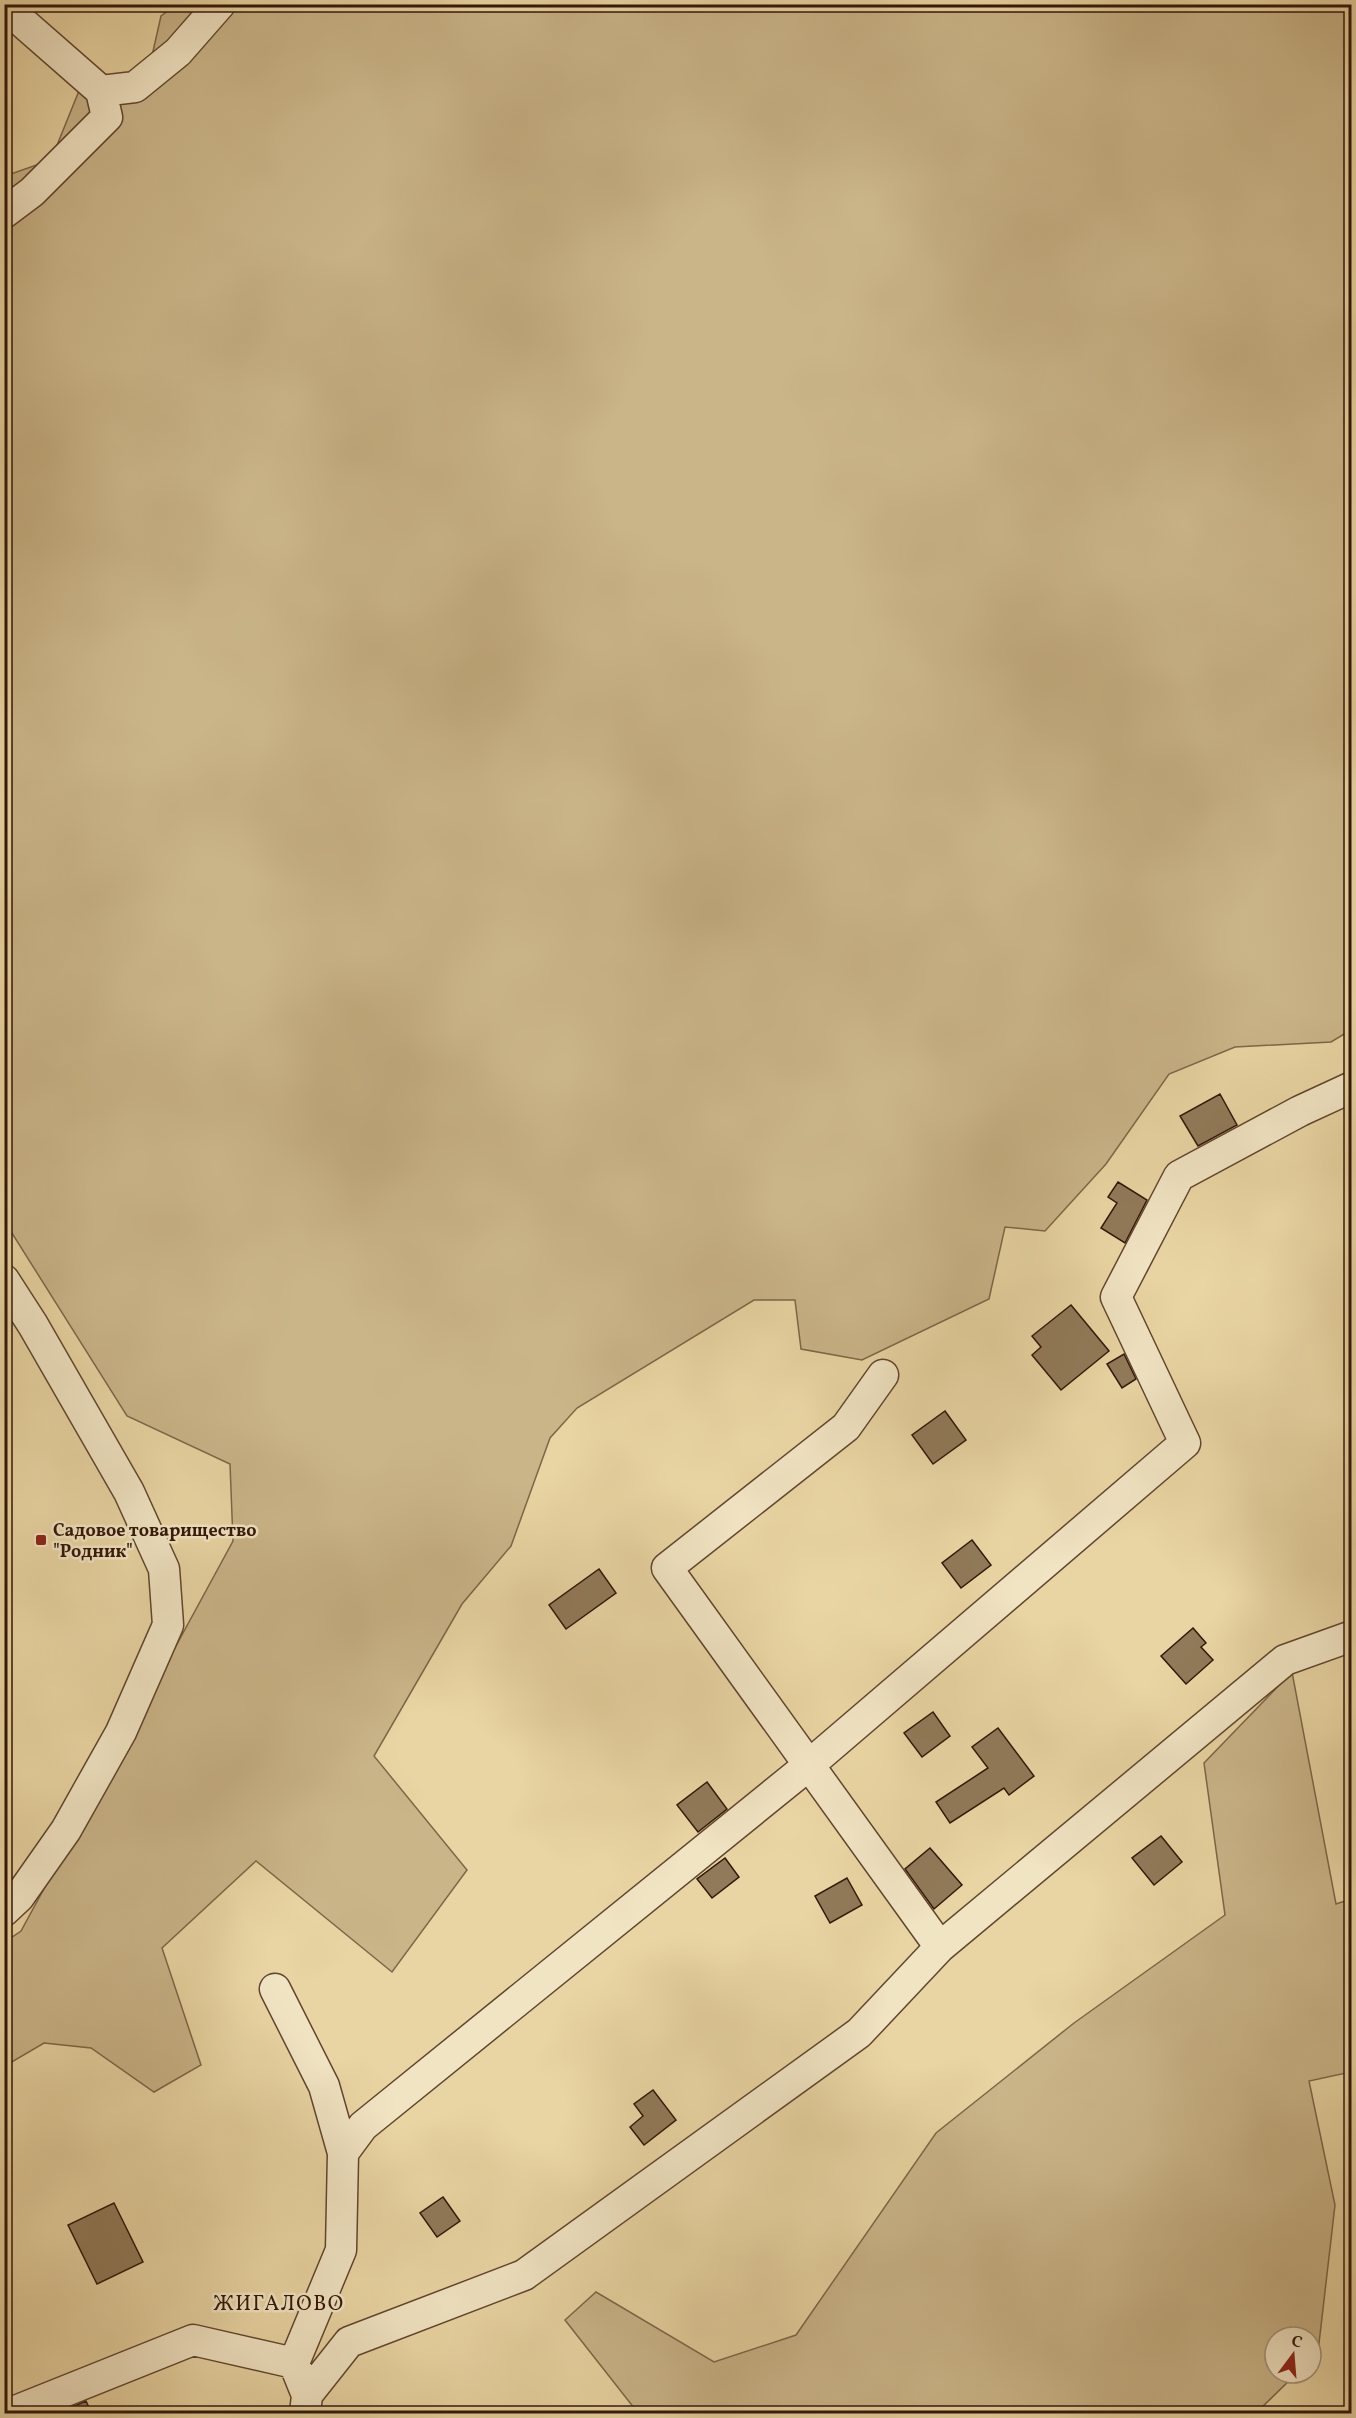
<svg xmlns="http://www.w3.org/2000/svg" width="1356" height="2418" font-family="Vollkorn,serif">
<rect width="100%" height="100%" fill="#e9d5a3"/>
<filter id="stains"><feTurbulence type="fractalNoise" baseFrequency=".00333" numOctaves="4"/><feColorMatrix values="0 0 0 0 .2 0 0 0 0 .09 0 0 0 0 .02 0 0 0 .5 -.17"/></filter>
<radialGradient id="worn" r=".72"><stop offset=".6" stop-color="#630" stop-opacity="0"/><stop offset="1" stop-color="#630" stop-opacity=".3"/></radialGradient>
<!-- green -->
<path fill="#cab589" stroke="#7e6648" stroke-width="1.5" d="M176,5H1351V1030L1331,1042L1235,1047L1169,1074L1106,1164L1045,1231L1005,1227L989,1299L862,1360L801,1349L795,1300H754L577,1408L550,1438L511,1546L462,1604L374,1756L467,1870L392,1972L256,1861L162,1948L201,2065L154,2092L91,2048L44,2043L5,2066V1942L21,1931L233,1541L230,1464L127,1416L5,1222V176L51,160L81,86L149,69L161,16Z
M1292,1672L1336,1904L1351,1899V2072L1309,2081L1335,2205L1318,2352L1311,2359V2337H1275V2373H1297L1256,2413H1158L1147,2407L1138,2414L638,2413L565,2320L596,2292L714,2362L796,2335L936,2133L1074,2023L1225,1915L1204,1763Z"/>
<!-- building -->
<path fill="#917a59" stroke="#321708" stroke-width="1.5" d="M1220,1094L1237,1125L1198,1146L1180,1116Z
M1118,1182L1147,1200L1125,1243L1101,1228L1117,1203L1108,1197Z
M1071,1305L1109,1351L1061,1390L1032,1355L1041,1347L1032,1336Z
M1124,1354L1136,1379L1122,1388L1107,1364Z
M945,1411L966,1440L933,1464L912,1435Z
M972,1540L991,1565L961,1588L942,1563Z
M599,1569L616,1593L566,1629L549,1605Z
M1193,1628L1206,1643L1201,1647L1213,1660L1186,1684L1161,1656Z
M933,1712L950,1736L922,1757L904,1733Z
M998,1728L1034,1776L1009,1795L1004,1788L950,1823L936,1802L988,1768L972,1747Z
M707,1782L727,1809L698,1832L677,1805Z
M1161,1836L1182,1862L1154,1885L1132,1858Z
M930,1848L962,1885L934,1909L905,1869Z
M725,1858L739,1877L712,1898L697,1879Z
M847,1878L862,1905L830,1923L815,1896Z
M653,2090L676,2120L644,2145L630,2127L643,2116L634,2104Z
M443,2197L460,2221L437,2237L420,2213Z
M114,2203L143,2262L97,2284L68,2225Z
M86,2401L92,2414H56Z"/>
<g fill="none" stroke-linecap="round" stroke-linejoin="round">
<defs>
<path id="minor" d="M4,6L101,91L135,87L178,52L220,4
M4,213L32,192L107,117L101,91
M4,1280L33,1325L129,1492L164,1569L168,1625L121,1732L66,1830L19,1897L4,1911
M883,1375L846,1427L667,1568L940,1947
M275,1989L324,2086L343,2153L341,2250L294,2363L307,2395
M343,2153L363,2126L809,1765L1185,1443L1116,1297L1179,1176L1300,1111L1352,1087
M8,2414L193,2340L294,2363
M305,2414L307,2395L349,2342L524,2275L859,2033L940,1947L1285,1660L1352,1636"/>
</defs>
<!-- minor casing -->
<use href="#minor" stroke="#60462f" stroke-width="33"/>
<!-- minor -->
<use href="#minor" stroke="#f1e4c3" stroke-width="30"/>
</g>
<!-- markers -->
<rect fill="#8f2418" stroke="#f1e4c3" stroke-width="2" x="35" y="1534" width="12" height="12" rx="3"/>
<g text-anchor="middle" stroke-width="5" stroke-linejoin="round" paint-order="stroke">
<!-- poi labels -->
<g font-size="18" font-weight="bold" fill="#321708" stroke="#f1e4c3" text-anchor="start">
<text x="53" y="1536">Садовое товарищество<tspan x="53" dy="21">"Родник"</tspan></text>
</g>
<!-- quarter labels -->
<g font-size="21" letter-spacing="1.5" fill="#321708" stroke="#f1e4c3">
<text x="279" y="2310">ЖИГАЛОВО</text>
</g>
</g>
<!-- margin -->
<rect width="1356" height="2418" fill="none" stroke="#e9d5a3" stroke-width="24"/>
<rect x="6" y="6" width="1344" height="2406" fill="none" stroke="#321708" stroke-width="3"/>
<rect x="12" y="12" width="1332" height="2394" fill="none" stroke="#321708" stroke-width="1.5"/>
<!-- north arrow -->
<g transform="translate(1293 2355) rotate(16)"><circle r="28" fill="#f1e4c3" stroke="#a59278" stroke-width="1.5"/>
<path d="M0-4.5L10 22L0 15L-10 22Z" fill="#8f2418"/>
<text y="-9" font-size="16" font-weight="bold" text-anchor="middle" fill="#321708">С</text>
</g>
<rect width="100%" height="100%" filter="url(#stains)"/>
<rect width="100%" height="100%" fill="url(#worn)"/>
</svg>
